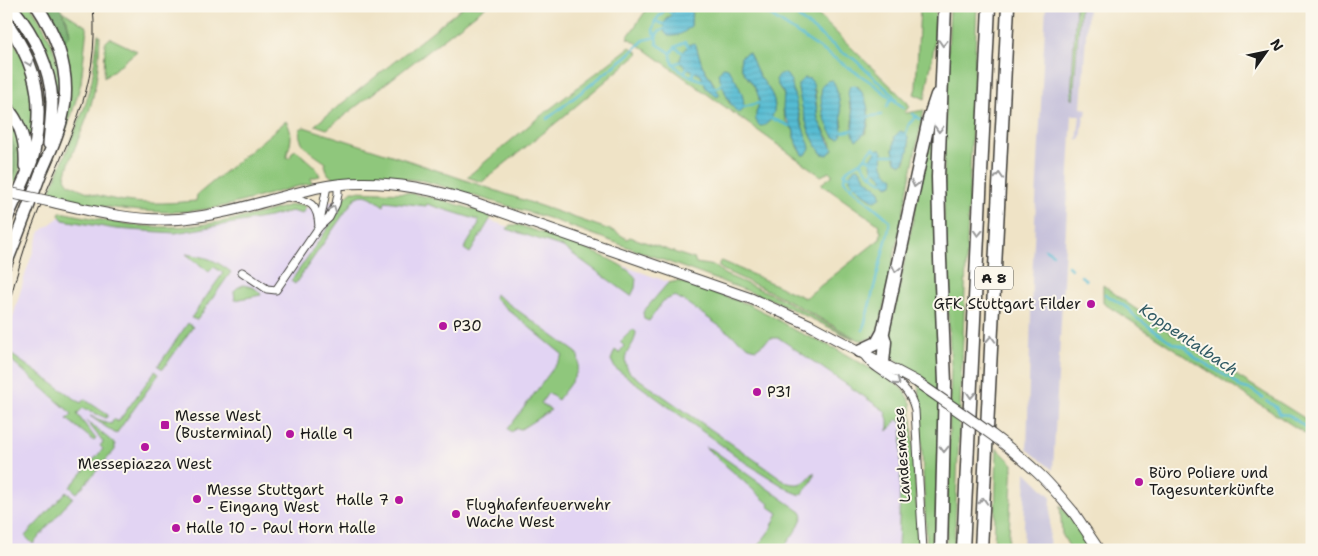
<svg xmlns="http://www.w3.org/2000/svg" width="1318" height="556" font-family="'Shantell Sans',sans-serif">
<defs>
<pattern id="forest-crowns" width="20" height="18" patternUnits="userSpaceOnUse" patternTransform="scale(1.25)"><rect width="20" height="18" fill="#73ac6b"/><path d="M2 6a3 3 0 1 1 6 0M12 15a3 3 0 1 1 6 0" fill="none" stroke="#5e8b57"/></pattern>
<pattern id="water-rules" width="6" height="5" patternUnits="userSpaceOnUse" patternTransform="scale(1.25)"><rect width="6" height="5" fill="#54bbd2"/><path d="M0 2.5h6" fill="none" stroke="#49a0b4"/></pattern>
</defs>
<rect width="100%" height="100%" fill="#fbf7ec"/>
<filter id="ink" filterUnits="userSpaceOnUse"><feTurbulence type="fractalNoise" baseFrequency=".02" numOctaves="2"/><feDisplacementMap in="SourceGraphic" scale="10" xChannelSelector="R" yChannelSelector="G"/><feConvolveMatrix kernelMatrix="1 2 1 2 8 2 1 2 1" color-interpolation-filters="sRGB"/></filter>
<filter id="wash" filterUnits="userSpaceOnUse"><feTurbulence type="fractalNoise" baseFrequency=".0096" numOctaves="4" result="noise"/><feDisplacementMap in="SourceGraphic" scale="20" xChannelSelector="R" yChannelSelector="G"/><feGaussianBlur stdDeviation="1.12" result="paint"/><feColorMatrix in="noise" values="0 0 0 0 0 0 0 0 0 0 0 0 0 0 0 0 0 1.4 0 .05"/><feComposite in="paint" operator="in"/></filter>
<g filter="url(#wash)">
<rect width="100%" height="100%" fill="#efe3c6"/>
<!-- built -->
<path fill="#e2d4f3" d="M363,192L420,198L565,245L682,287L776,327L906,409L901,550H6V341L26,272L40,232L62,215L175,233L269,217L320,205Z"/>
<!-- railway -->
<path fill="#c5c0da" d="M1046,6H1076L1071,99L1073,100L1080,6H1088L1081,108L1087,109L1086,115L1084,116L1081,139L1077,141L1080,115H1072L1053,470L1027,449L1032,280Z
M1026,472L1051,497L1049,550H1023Z"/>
<!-- grass -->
<path fill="#8fc77b" stroke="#56724c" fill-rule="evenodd" d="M17,6H31C59,48 64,75 57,124L55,103Z
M464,6H486L327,129L315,125Z
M649,6H676L672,14L666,19L691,26L692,6H809L907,102L910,107L904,112L907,113L924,110L881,320C877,332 874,341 859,340L780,296L725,271L719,267V263L722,261L805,298L880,239L881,232L878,224L821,184L833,175L829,172L821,176L632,40L627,38ZM695,43L702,65L714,84L706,88L701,75L687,68ZM741,57H751C753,62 755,68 758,73C764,85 774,92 775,106L756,113C757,109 759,105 759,101C760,84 736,74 741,57ZM734,78L740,92L744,107L729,103L725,90ZM778,85L792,89L805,135L801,153L794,137V131L786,121L783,112L785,97ZM858,86C866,100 873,119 865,134L852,131L853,115L849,103ZM798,89L815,90L818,120L831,142L833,149L822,154C805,130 805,116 798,89ZM837,90L843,126L824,118L822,102ZM900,131L909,145L905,162L902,164L896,161L893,150L895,136ZM860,169L865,178L880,191L875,201L863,193L850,180Z
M920,6H936L934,47L925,99L914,94L916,88Z
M950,6H977L954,550H946L951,367L944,245V143Z
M1076,6H1080L1073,100L1071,99Z
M61,10L87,27L81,83L71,117L57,150H56L69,74L63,42L70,35L67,20Z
M6,28L28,66L35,115L31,146H28L6,102Z
M98,34L100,35C99,60 97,84 90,108C83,132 70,154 65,178L69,184C113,205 149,205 196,201L197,195L286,121C294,135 291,143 286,157L290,158L292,152L296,150L316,168L320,176L311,178L312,183C280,190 250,201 219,207C164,218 110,209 56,197V194L50,192L85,106L92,80Z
M110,38L137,51L104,78L105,43Z
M630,47L639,53L557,122L482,182L467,177L538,118Z
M6,113C27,143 24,148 17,182L13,181L16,169L10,135L6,130Z
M932,126L934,127L941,371L936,538L935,550H927L918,373C907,367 890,360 887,347Z
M304,127L407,160L616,232L627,239L630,237L694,259L696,263L715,266L724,274L778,297L853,338V339L775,301L548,218L425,181L381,176L333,178L328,174L325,165L326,163C315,155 296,145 300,129Z
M352,191L409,193L439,199L488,214L491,218L470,253L464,249L479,224L478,220L427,204L426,206L385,201L384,206C373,199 367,191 355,198L295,284L291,281L330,225L342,200Z
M291,205H304L305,208L302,214L291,211L269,217L175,233L116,229L63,220L59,215L60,212C87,217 115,223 143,226C189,231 247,218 291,205Z
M510,225H519C546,235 621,257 636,278L635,288L631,296L563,247L507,229Z
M186,254C207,257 214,259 231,272L197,320L191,318L223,273L214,267L209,272Z
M678,281L748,304L770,315L794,330L834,348L896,383L903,390L911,403L919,550H898L902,431L905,425L897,419L888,431V420L885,411L779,338H771L756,349L749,347L684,301L675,296L663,301L649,321L644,319L643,312L668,283Z
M243,285C250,286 258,288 261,295L235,300L234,291L237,288Z
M1103,285C1170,336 1242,378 1312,423V438L1103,303Z
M495,294L577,353C584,371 568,385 558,400L548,393L541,403L551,410L521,429L516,428L512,432L508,429L563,355L494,298Z
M188,323L193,327L163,369L158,366Z
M633,329L636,332C635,350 617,353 630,373L788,483C802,486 805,483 814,472C815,480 806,489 801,495L791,491L746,463L615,368L611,360L615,350L619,353L624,346L620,342Z
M12,355L81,403L84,399L108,415L106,418L83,408L77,414L96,439L94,441L67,419L72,414L10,359Z
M155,371L159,374L116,434L90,416L111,424L114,419L118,422Z
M86,420L115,444V450L77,493L70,487L103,449L100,446L103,442Z
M705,447L713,450L801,512L803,516C798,529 790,539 782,550H755L770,530L778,513L768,506L769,504Z
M997,448L1013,464L1008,550H994Z
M66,492L73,497L33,544L25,536Z
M1060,505L1091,545L1093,550H1071L1062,534Z"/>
<!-- forest -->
<path fill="url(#forest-crowns)" stroke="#486444" d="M44,6H59C65,15 68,25 70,35L63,42L58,30Z
M6,130C18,144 17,164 13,181L6,180Z"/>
<!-- water -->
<path fill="url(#water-rules)" stroke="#386c77" d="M676,6H692L691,26C684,33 678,37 668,36L664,31L666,28L663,24L672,14Z
M695,43L702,65L720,95L717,97L706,88L701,75L687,68L680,62C680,54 685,50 690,44Z
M746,53H749C753,60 755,68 759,75C768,89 780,99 772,117C769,122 766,126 760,126C752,119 757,112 759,104C760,100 758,95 757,92C753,80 737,71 741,57Z
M723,67L728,68C735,79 747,97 743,110L738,113C728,104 723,86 718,74Z
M783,73L787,75L791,81L800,120L809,144L810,148L806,155H803L794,137V131L785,116L783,108L784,94L778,85L776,80L778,75Z
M804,78L810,79L813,83L818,120L833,149L828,155L822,154C806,131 804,115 798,89V84Z
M832,80C839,86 844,127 841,136L839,138L834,137C824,122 819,103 822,85L827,81Z
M855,85C870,95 875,132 856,140C850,131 854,124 853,115C852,104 845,96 850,86Z
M900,131L906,133C911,142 909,156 902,164L896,161L893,150L895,136Z
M878,149H881L883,152C881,163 883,172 894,178L893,184L887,186L882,177L872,168L870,160Z
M855,168L860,169L865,178L880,191L881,196L879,199L875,201L863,193L850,180L851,173Z"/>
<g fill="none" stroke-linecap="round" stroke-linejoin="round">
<!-- stream -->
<path stroke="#54bbd2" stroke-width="2.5" d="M668,6L655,21L653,30L656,37L657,44L671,53C669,69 691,77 704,81
M756,6L872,83L904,108
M789,6L799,18L843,53L854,59L892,94L896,100
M666,8L672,14
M655,21L663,24
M675,47L685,42L688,46
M671,53L675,47L683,53
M674,64L680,62
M684,73L687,68
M692,77L694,71
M715,87L717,88L724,82
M741,105L744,107L759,103L761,106
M887,107L890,100L894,99
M913,114L920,119
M865,117L881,115
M770,118L790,126
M547,119L627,56L644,40L656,37L658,32L666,28
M840,130L843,132L853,130
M905,136L909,124L917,116
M865,157L870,160
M861,161C865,170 872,177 882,182L885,181
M844,174L850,176
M871,175L874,170
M851,188L854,184
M1045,249L1053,254
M1068,266L1071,269
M1081,276L1086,280
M1105,294L1129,309L1135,317L1173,343L1185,347L1197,359L1233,380L1240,387L1252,390L1263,398
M863,330L888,233L890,221C875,206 857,195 844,180C845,166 854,167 863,160C867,156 868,151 874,148L880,155H898
M1267,401L1276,407L1280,414L1289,415L1312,432"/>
</g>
</g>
<g filter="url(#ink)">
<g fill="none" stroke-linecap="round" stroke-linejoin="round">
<defs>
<path id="minor" d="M288,197C310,201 318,203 319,227
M320,222L327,186
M242,272L267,289L276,290L319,227L329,218L336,204L338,194V186
M862,353C878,377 907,376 915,410L923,550"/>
<path id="secondary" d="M48,201C91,211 134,222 179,219C226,215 270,199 316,188C366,177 422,186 470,201L752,299L810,325L917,382
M1074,513L1099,550"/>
<path id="trunk" d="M11,6C33,33 50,66 52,101C52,115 50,130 49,144
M6,21C30,56 42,87 37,130C36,140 35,151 32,160C25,181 14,201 6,221
M6,107C22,123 26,144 25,166
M6,264C18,234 29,205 40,175C48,156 57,138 62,118C72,78 59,39 37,6"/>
<path id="motorway" d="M860,351L877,343L883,332L929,119L937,95
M883,363L885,342L883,335
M941,550L945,383L940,259L938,177L945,6
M963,550L989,6
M981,550L1008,6"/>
</defs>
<!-- minor casing -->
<use href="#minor" stroke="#3c3a36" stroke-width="9"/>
<!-- secondary casing -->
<use href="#secondary" stroke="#3c3a36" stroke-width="12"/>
<!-- trunk casing -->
<use href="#trunk" stroke="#3c3a36" stroke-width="14"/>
<!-- motorway casing -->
<use href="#motorway" stroke="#3c3a36" stroke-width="15"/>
<!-- minor -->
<use href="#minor" stroke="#fff" stroke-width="7"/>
<!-- secondary -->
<use href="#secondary" stroke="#fff" stroke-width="10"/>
<!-- trunk -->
<use href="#trunk" stroke="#fff" stroke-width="11"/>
<!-- motorway -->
<use href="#motorway" stroke="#fff" stroke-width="12"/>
<!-- tram -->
<path stroke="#1c1c1c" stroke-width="1" d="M6,311C11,298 14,284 18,271C23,252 29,234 36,217C65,142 101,91 93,6"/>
<defs>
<path id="secondary-bridge" d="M6,192L48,201
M917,382C958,411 1001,438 1038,473C1051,485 1062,499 1074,513"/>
</defs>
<!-- secondary-bridge casing -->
<use href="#secondary-bridge" stroke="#3c3a36" stroke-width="12" stroke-linecap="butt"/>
<!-- secondary-bridge -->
<use href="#secondary-bridge" stroke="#fff" stroke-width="10"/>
</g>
<!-- one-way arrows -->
<defs><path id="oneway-chevron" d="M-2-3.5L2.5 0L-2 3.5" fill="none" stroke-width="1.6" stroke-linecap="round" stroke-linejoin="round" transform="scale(1.25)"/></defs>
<g stroke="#999">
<use href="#oneway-chevron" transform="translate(943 43) rotate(93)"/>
<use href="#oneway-chevron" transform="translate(30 63) rotate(69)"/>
<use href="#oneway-chevron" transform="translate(939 129) rotate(92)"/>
<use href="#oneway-chevron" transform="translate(999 176) rotate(-87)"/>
<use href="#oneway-chevron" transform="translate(915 184) rotate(103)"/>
<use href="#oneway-chevron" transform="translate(333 209) rotate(-67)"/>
<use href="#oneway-chevron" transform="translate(978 233) rotate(93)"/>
<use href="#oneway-chevron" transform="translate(896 269) rotate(102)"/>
<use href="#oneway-chevron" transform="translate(991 339) rotate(-87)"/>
<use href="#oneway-chevron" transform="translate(897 382) rotate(39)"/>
<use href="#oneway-chevron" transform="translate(971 395) rotate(93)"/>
<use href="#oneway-chevron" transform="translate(944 449) rotate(91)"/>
<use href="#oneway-chevron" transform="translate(983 501) rotate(-87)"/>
</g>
</g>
<!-- markers -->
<g fill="#b5179e" stroke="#fbf7ec" stroke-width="2">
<circle cx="1091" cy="304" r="5"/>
<circle cx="443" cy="326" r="5"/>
<circle cx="757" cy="392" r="5"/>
<rect x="160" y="420" width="10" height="10" rx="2.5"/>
<circle cx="290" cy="434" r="5"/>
<circle cx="145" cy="447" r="5"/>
<circle cx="1139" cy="482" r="5"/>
<circle cx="197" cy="499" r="5"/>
<circle cx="399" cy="500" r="5"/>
<circle cx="456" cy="514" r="5"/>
<circle cx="176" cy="528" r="5"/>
</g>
<g text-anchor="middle" stroke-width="4" stroke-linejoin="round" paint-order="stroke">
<!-- shield labels -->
<rect fill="#fbf7ec" stroke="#5f5e5a" stroke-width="1" x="975" y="266.5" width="38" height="23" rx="4"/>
<g font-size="14" font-weight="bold" fill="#1c1c1c">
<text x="994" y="283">A 8</text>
</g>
<!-- poi labels -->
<g font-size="15" fill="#1c1c1c" stroke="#fbf7ec" text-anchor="start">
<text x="1081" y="309" text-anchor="end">GFK Stuttgart Filder</text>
<text x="453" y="331">P30</text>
<text x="767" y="397">P31</text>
<text x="175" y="421">Messe West<tspan x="175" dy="17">(Busterminal)</tspan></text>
<text x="300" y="439">Halle 9</text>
<text x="145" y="469" text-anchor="middle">Messepiazza West</text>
<text x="1149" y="478">Büro Poliere und<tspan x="1149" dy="17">Tagesunterkünfte</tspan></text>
<text x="207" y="495">Messe Stuttgart<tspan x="207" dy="17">- Eingang West</tspan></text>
<text x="389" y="505" text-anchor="end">Halle 7</text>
<text x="466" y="510">Flughafenfeuerwehr<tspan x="466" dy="17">Wache West</tspan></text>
<text x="186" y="533">Halle 10 - Paul Horn Halle</text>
</g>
<!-- street labels -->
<g font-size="15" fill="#1c1c1c" stroke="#fbf7ec">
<text transform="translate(902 455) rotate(-94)" y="5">Landesmesse</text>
</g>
<!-- water labels -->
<g font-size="16" font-style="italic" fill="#325c65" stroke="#fbf7ec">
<text transform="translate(1189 339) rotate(34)" y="6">Koppentalbach</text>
</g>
</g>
<!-- margin -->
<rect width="1318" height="556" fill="none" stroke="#fbf7ec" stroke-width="25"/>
<!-- north arrow -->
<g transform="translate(1266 52) rotate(57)" stroke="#fbf7ec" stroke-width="4" paint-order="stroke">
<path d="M0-4L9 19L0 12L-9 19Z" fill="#1c1c1c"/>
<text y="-8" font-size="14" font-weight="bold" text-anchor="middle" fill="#1c1c1c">N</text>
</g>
</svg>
